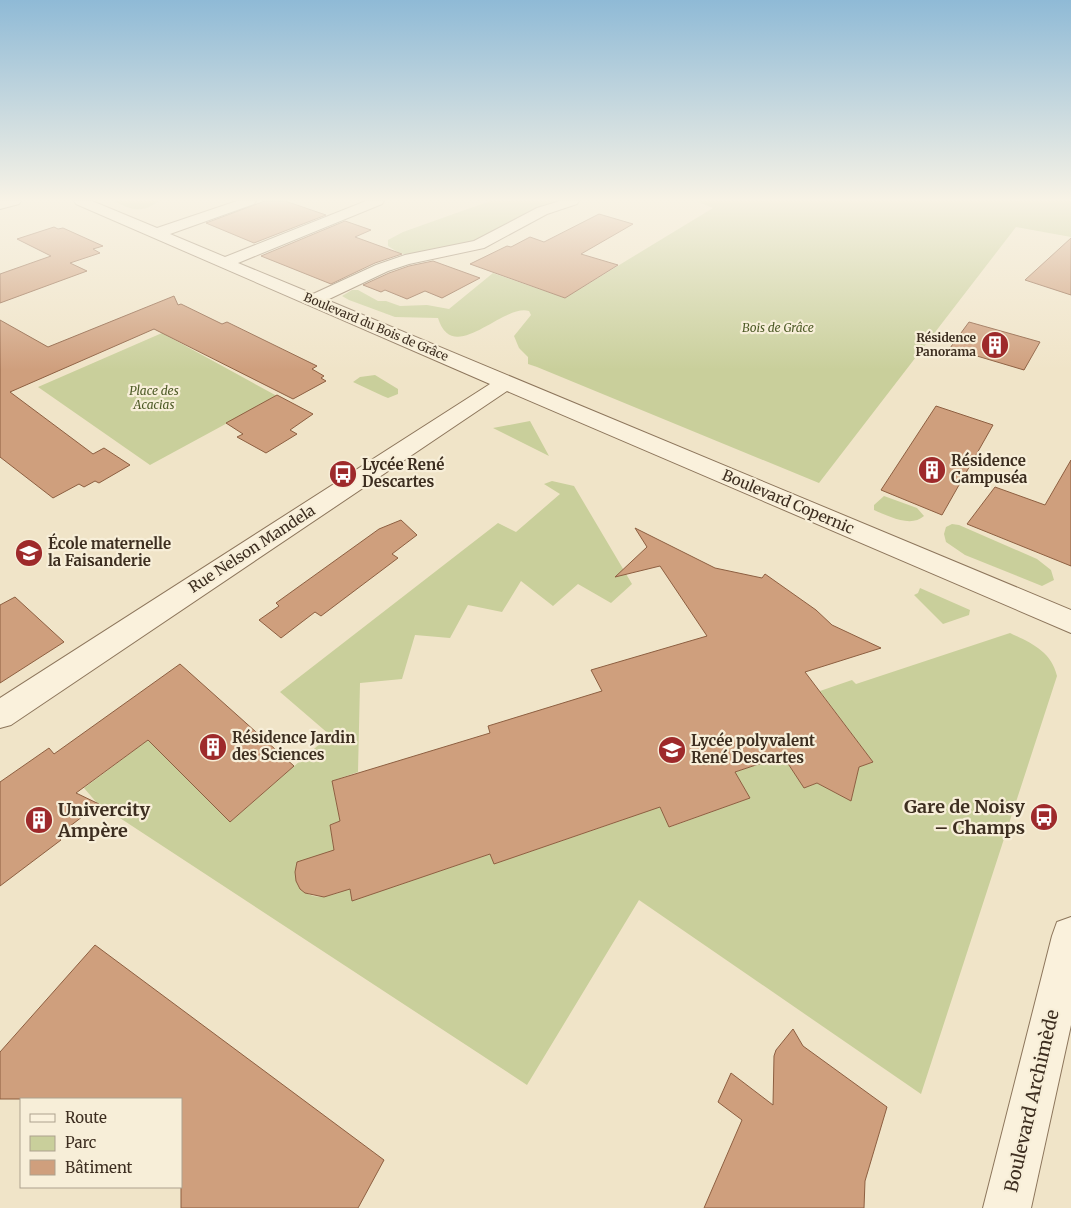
<svg xmlns="http://www.w3.org/2000/svg" width="1071" height="1208" font-family="Merriweather,serif">
<rect width="100%" height="100%" fill="#f0e4c8"/>
<!-- green -->
<path fill="#c9cf9b" d="M113,201H159C141,214 132,210 113,201Z
M490,201H578L566,202L479,245L409,255L399,253L388,246V240L403,232Z
M696,201H1071V237L1016,227L819,483L537,367L528,364V357L519,348L514,336L531,315L529,311C503,303 453,367 438,318L395,317L349,300L342,296L352,290H358L378,301H386L400,306L427,305L449,309L493,273L565,298L713,208Z
M162,333L277,396L150,465L38,387Z
M375,375L398,389V394L388,398L383,396L353,382L360,377Z
M530,421L549,456L493,428Z
M552,481L574,486L632,584L611,603L578,584L553,606L521,581L502,612L468,605L450,638L415,635L402,679L360,683L358,772L332,781L340,821L330,825L334,850L297,865C292,884 305,900 326,896C334,895 342,891 350,889L352,901L490,854L494,864L623,820L655,798L670,827L750,798L735,772L783,756L804,788L817,783L851,801L859,767L873,762L820,691L852,680L856,684L1010,633C1031,643 1051,651 1057,676L921,1094L639,900L527,1085L97,803L84,788L148,740L230,822L330,735L280,692L498,523L516,532L560,494L544,484Z
M884,496L917,508L924,516C911,528 888,516 874,510V505Z
M952,524L959,525L1037,559L1051,570L1054,580L1042,586L965,555L946,542L944,534L946,527Z
M920,588L970,610L969,615L943,624L914,595L918,593Z"/>
<!-- building -->
<path fill="#cf9f7d" stroke="#8d5f41" d="M265,201H285L326,215L254,243L206,223Z
M599,214L633,224L581,254L618,265L565,298L470,264L507,246L511,247L530,237L544,242Z
M345,221L371,230L355,237L402,254L375,263L331,284L261,256Z
M54,227L58,229L63,228L103,246L93,249L100,253L70,263L87,271L0,303V274L51,256L17,239Z
M1071,238V295L1025,280Z
M433,261L480,278L442,298L425,291L407,299L385,290L381,292L363,285L389,273L409,266Z
M174,296L178,305L181,304L222,324L227,322L317,366L312,369L324,376L321,378L326,381L293,399L154,329L10,392L93,454L104,448L130,465L99,483L95,481L84,487L79,484L53,498L0,457V320L48,347Z
M969,322L1040,342L1024,370L950,348Z
M277,395L313,414L290,430L297,434L266,453L237,437L243,434L226,423Z
M936,406L993,425L942,515L881,490Z
M1071,460V566L967,524L995,487L1045,505Z
M401,520L417,535L392,554L398,558L321,616L315,612L281,638L259,620L279,606L276,603L379,529Z
M635,528L715,568L762,578L765,574L816,610L832,625L881,648L805,672L873,762L859,767L851,801L817,783L804,788L783,756L735,772L750,798L669,827L660,807L494,864L490,854L352,901L350,889L324,897L305,893L300,889L296,881L295,872L297,862L334,850L330,825L340,821L332,781L490,733L488,726L602,691L591,670L707,636L660,566L615,577L647,547Z
M15,597L64,642L0,683V605Z
M180,664L294,766L230,822L148,740L76,793L99,804L57,836L61,840L0,886V782L49,748L54,754Z
M95,945L384,1160L358,1208H181V1099H0V1052Z
M793,1029L803,1046L887,1107L865,1181L864,1208H704L742,1120L718,1102L731,1073L773,1105L774,1056L776,1050Z"/>
<g fill="none" stroke-linecap="round" stroke-linejoin="round">
<defs>
<path id="minor" d="M0,201H21L19,204L0,209Z
M74,201H92L157,228L237,201H256L254,204L170,234L225,257L366,201H384L382,204L238,263L313,294L376,265L405,255L474,241L537,208L560,201H579L577,204L547,214L484,248L409,264L388,271L327,300L1071,610V633L507,391L11,725L0,728V698L490,384L76,204Z
M1071,917V1025L1031,1208H983L1052,936L1057,922Z"/>
</defs>
<!-- minor casing -->
<use href="#minor" stroke="#8d765c" stroke-width="2"/>
<!-- minor -->
<use href="#minor" fill="#faf1dc" fill-rule="evenodd"/>
</g>
<!-- sky -->
<linearGradient id="sky" x2="0" y2="1"><stop stop-color="#8fbad6"/><stop offset="0.54" stop-color="#f8f3e6"/><stop offset="1" stop-color="#f8f3e6" stop-opacity="0"/></linearGradient>
<rect width="1071" height="370" fill="url(#sky)"/>
<!-- icons -->
<defs>
<symbol id="building-disc" viewBox="-11 -11 22 22"><circle r="9.5" fill="#9e2a2b" stroke="#f7eed8"/><path d="M-4-6H4V6H1V3H-1V6H-4ZM-2.5-4.3h1.7v1.8h-1.7ZM.8-4.3h1.7v1.8H.8ZM-2.5-1h1.7V.8h-1.7ZM.8-1h1.7V.8H.8Z" fill="#fff"/></symbol>
<symbol id="bus-disc" viewBox="-11 -11 22 22"><circle r="9.5" fill="#9e2a2b" stroke="#f7eed8"/><path d="M-5-6H5V4H4V6H2V4H-2V6H-4V4H-5ZM-3.5-4V0h7V-4ZM-3.5 1.2v1.5H-2V1.2ZM2 1.2v1.5H3.5V1.2Z" fill="#fff"/></symbol>
<symbol id="school-disc" viewBox="-11 -11 22 22"><circle r="9.5" fill="#9e2a2b" stroke="#f7eed8"/><path d="M0-5L7-2L0 1L-7-2ZM-4 1L0 2.5L4 1V4Q0 6-4 4Z" fill="#fff"/></symbol>
</defs>
<g fill-rule="evenodd">
<use href="#building-disc" x="979" y="329" width="32" height="32"/>
<use href="#building-disc" x="916" y="454" width="32" height="32"/>
<use href="#bus-disc" x="327" y="458" width="32" height="32"/>
<use href="#school-disc" x="13" y="537" width="32" height="32"/>
<use href="#building-disc" x="197" y="731" width="32" height="32"/>
<use href="#school-disc" x="656" y="734" width="32" height="32"/>
<use href="#bus-disc" x="1028" y="801" width="32" height="32"/>
<use href="#building-disc" x="23" y="804" width="32" height="32"/>
</g>
<g text-anchor="middle" stroke-width="4.5" stroke-linejoin="round" paint-order="stroke">
<!-- far-street labels -->
<g font-size="12" fill="#3d2e20" stroke="#f7eed8">
<text transform="translate(376 327) rotate(23)" y="4">Boulevard du Bois de Grâce</text>
</g>
<!-- far-park labels -->
<g font-size="12" font-style="italic" fill="#4d5a26" stroke="#f7eed8">
<text x="778" y="332">Bois de Grâce</text>
<text x="154" y="395">Place des<tspan x="154" dy="14">Acacias</tspan></text>
</g>
<!-- far-poi labels -->
<g font-size="12" font-weight="bold" fill="#3d2e20" stroke="#f7eed8" text-anchor="end">
<text x="976" y="342">Résidence<tspan x="976" dy="14">Panorama</tspan></text>
</g>
<!-- poi labels -->
<g font-size="15" font-weight="bold" fill="#3d2e20" stroke="#f7eed8" text-anchor="start">
<text x="951" y="466">Résidence<tspan x="951" dy="17">Campuséa</tspan></text>
<text x="362" y="470">Lycée René<tspan x="362" dy="17">Descartes</tspan></text>
<text x="48" y="549">École maternelle<tspan x="48" dy="17">la Faisanderie</tspan></text>
<text x="232" y="743">Résidence Jardin<tspan x="232" dy="17">des Sciences</tspan></text>
<text x="691" y="746">Lycée polyvalent<tspan x="691" dy="17">René Descartes</tspan></text>
</g>
<!-- street labels -->
<g font-size="15" fill="#3d2e20" stroke="#f7eed8">
<text transform="translate(788 502) rotate(23)" y="5">Boulevard Copernic</text>
<text transform="translate(252 549) rotate(-33)" y="5">Rue Nelson Mandela</text>
</g>
<!-- near-poi labels -->
<g font-size="18" font-weight="bold" fill="#3d2e20" stroke="#f7eed8" text-anchor="end">
<text x="1025" y="813">Gare de Noisy<tspan x="1025" dy="21">– Champs</tspan></text>
<text x="58" y="816" text-anchor="start">Univercity<tspan x="58" dy="21">Ampère</tspan></text>
</g>
<!-- near-street labels -->
<g font-size="18" fill="#3d2e20" stroke="#f7eed8">
<text transform="translate(1032 1101) rotate(-77)" y="6">Boulevard Archimède</text>
</g>
</g>
<!-- legend -->
<rect x="20" y="1098" width="162" height="90" fill="#f7eed8" stroke="#ada18e"/>
<rect x="30" y="1114" width="25" height="8" fill="#faf1dc" stroke="#ada18e"/>
<text x="65" y="1123" font-size="15" fill="#3d2e20">Route</text>
<rect x="30" y="1136" width="25" height="15" fill="#c9cf9b" stroke="#ada18e"/>
<text x="65" y="1148" font-size="15" fill="#3d2e20">Parc</text>
<rect x="30" y="1160" width="25" height="15" fill="#cf9f7d" stroke="#ada18e"/>
<text x="65" y="1173" font-size="15" fill="#3d2e20">Bâtiment</text>
</svg>
